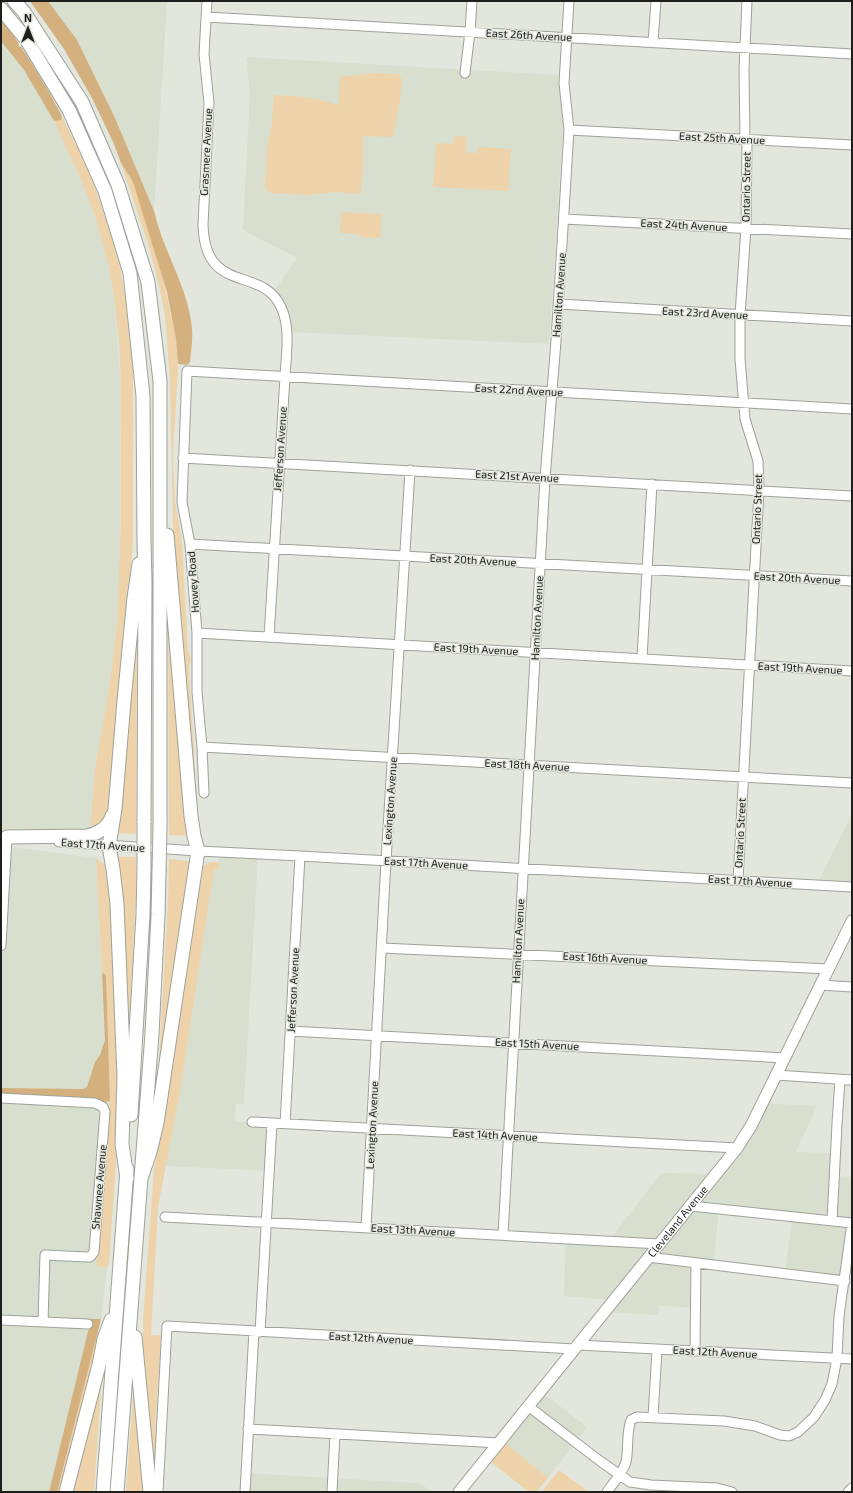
<svg xmlns="http://www.w3.org/2000/svg" width="853" height="1493" viewBox="0 0 853 1493" font-family="'Exo 2',sans-serif">
  <rect width="100%" height="100%" fill="#e2e6dd"/>
  <path fill="#d8dfce" d="M48 1H167L154 211 115 118 77 40Z
    M1 41 24 70 39 95 54 121 81 180 95 216 109 267 114 295 121 384 120 577 117 624 109 690 95 768V834L1 837Z
    M246 57 558 75 563 128 549 344 289 332 284 306 275 290 297 258 243 230 250 92Z
    M852 814V887L817 885Z
    M1 843 2 846 96 858 105 1040 100 1055 95 1062 87 1087 83 1089 3 1088 1 1089Z
    M219 852 258 854 244 1104H236L234 1121 272 1124 270 1171 165 1166 180 1091 202 941 214 869 218 870Z
    M1 1094 104 1102 110 1101 96 1266 107 1268 101 1319H91L49 1492H1Z
    M759 1103 817 1106 796 1152 835 1153 834 1176 852 1177V1225L841 1276 785 1270 793 1216 719 1208 713 1265 697 1264 693 1308 659 1305 658 1315 605 1312 613 1300 564 1296 566 1240 609 1241 661 1173 711 1174 744 1132Z
    M540 1391 587 1427 548 1478 501 1441Z
    M247 1473 397 1482 419 1483 432 1492H246Z"/>
  <path fill="#eed2aa" d="M375 73 399 74 402 80 400 101 393 137 363 136V170L361 194 336 192 305 195 270 193 265 187 267 149 272 122 274 95C296 96 316 97 338 105L340 77Z
    M62 116 92 178 107 223 119 263 128 311 133 354V542L121 676 115 809 95 834 91 823 95 768 109 690 117 624 121 519V384L119 342 114 295 109 267 95 216 81 180 54 121 61 120Z
    M454 136 467 137 466 152 478 153V147L511 149 508 191 433 187 436 143 454 144Z
    M121 163 133 182 161 269 176 339 178 369 173 456 175 501 182 543 188 650C191 656 192 661 189 667L199 834 173 527 170 380 165 316 159 285 149 247Z
    M341 212 382 214 380 238 359 237V234L340 233Z
    M168 584 189 836 169 835Z
    M137 618 136 834 117 833Z
    M117 857H136V896L127 1062Z
    M96 858 110 869 115 974 119 1120 109 1263 107 1268 96 1266 110 1101 106 976 104 973 102 974Z
    M169 859 188 861 190 863 158 1079 168 902Z
    M210 862H219L218 870 214 869 180 1091 158 1207 151 1335H161L155 1431 157 1438 155 1483 143 1350V1319L154 1170 200 870 202 865 203 866Z
    M97 1332 101 1333 61 1492H57Z
    M102 1375 94 1492H71Z
    M134 1382 146 1492H126Z
    M506 1444 548 1478 536 1492H529L491 1462Z
    M559 1470 589 1492H544L543 1490Z"/>
  <path fill="#d3b07d" d="M30 1H48L77 40 115 118 154 211C163 251 188 287 192 328 193 339 191 351 190 362L187 365 178 364 176 339 167 292 133 182 121 163 114 144 92 98 64 49Z
    M1 18C24 50 44 82 62 116L61 120 54 121 24 70 1 41Z
    M104 973 106 976 110 1101 104 1102 1 1094V1089L2 1088 83 1089 87 1087 95 1062 100 1055 105 1040 102 974Z
    M91 1319H101L57 1492H49Z"/>
  <g fill="none" stroke-linecap="round" stroke-linejoin="round">
    <defs>
      <path id="minor" d="M207 1 204 54 209 103 203 225C205 296 262 265 281 307 291 328 286 355 285 377L269 637
        M206 17 852 54
        M653 42 656 1
        M465 73 470 32 472 1
        M569 130 852 145
        M745 140 744 70 747 1
        M564 219 852 234
        M559 304 852 321
        M183 458 852 496
        M190 544 852 581
        M197 633 852 671
        M642 658 652 484
        M202 747 852 783
        M204 793 202 747 197 692V633L190 544 182 502 187 371 852 409
        M59 842 198 851 300 856 852 887
        M738 880 759 490 758 461 745 419 740 359V315L746 228 747 140
        M1 946 7 837
        M382 948 829 969
        M820 985 852 987
        M290 1031 785 1058
        M776 1075 852 1080
        M1 1098 95 1103 103 1107 105 1112 94 1252 90 1257H87L45 1255 43 1322
        M252 1122 737 1148
        M285 1124 300 856
        M691 1206 852 1223
        M165 1217 660 1244
        M832 1221 837 1124 840 1079
        M366 1228 386 861 410 470
        M503 1235 545 478 556 341 569 130 564 83 569 1
        M648 1257 845 1281
        M1 1320 88 1324
        M260 1332 272 1123
        M578 1345 852 1359
        M695 1351 696 1263
        M528 1406 600 1461 630 1482 651 1485 717 1488 732 1492
        M653 1417 657 1350
        M248 1429 499 1443
        M158 1492 167 1326 574 1349
        M245 1492 254 1331
        M332 1492 335 1434
        M607 1492C613 1483 623 1473 626 1462 629 1448 626 1433 631 1420L637 1417 724 1421 755 1426 780 1435 789 1436 798 1432 814 1417 825 1400 832 1384 837 1358 839 1316 852 1223
        M848 1492 852 1488"/>
      <g id="major">
        <path id="s1" d="M459 1492 737 1148 751 1126 852 921"/>
      </g>
      <path id="highway" d="M14 1 24 12 82 102 118 185 148 282 160 381V825
        M1 9 26 39 69 110 105 191 130 273 143 396 144 541 145 582 144 823
        M7 837 87 836C99 833 108 828 112 816
        M131 1115 143 915 144 870
        M127 1178 122 1144 124 1076 117 904 113 869 109 846 115 809 124 701 134 598 139 564
        M141 1178 150 1152 157 1123 198 851 194 836 191 816 167 535
        M135 1337 150 1492
        M66 1492 99 1365 104 1339 111 1320
        M103 1492 127 1169
        M117 1492 152 1034 158 915 159 872"/>
    </defs>
    <use href="#minor" stroke="#9ea299" stroke-width="11"/>
    <use href="#major" stroke="#9ea299" stroke-width="13"/>
    <use href="#highway" stroke="#9ea299" stroke-width="15"/>
    <use href="#minor" stroke="#fff" stroke-width="9"/>
    <use href="#major" stroke="#fff" stroke-width="11"/>
    <use href="#highway" stroke="#fff" stroke-width="13"/>
    <defs>
      <path id="highway-bridge" d="M144 870V823
        M159 872 160 825"/>
    </defs>
    <use href="#highway-bridge" stroke="#9ea299" stroke-width="15" stroke-linecap="butt"/>
    <use href="#highway-bridge" stroke="#fff" stroke-width="13"/>
  </g>
  <g text-anchor="middle" stroke-width="3" stroke-linejoin="round" paint-order="stroke">
    <g font-size="11" fill="#1e1f1c" stroke="#e2e6dd">
      <text transform="translate(529 35) rotate(3)" y="4">East 26th Avenue</text>
      <text transform="translate(722 138) rotate(3)" y="4">East 25th Avenue</text>
      <text transform="translate(206 152) rotate(-87)" y="4">Grasmere Avenue</text>
      <text transform="translate(746 187) rotate(-89)" y="4">Ontario Street</text>
      <text transform="translate(684 225) rotate(3)" y="4">East 24th Avenue</text>
      <text transform="translate(559 295) rotate(-86)" y="4">Hamilton Avenue</text>
      <text transform="translate(705 313) rotate(3)" y="4">East 23rd Avenue</text>
      <text transform="translate(519 390) rotate(3)" y="4">East 22nd Avenue</text>
      <text transform="translate(280 449) rotate(-86)" y="4">Jefferson Avenue</text>
      <text transform="translate(517 476) rotate(3)" y="4">East 21st Avenue</text>
      <text transform="translate(757 509) rotate(-88)" y="4">Ontario Street</text>
      <text transform="translate(473 560) rotate(3)" y="4">East 20th Avenue</text>
      <text transform="translate(797 578) rotate(3)" y="4">East 20th Avenue</text>
      <text transform="translate(193 582) rotate(-94)" y="4">Howey Road</text>
      <text transform="translate(537 618) rotate(-87)" y="4">Hamilton Avenue</text>
      <text transform="translate(476 649) rotate(3)" y="4">East 19th Avenue</text>
      <text transform="translate(800 668) rotate(3)" y="4">East 19th Avenue</text>
      <text transform="translate(527 765) rotate(3)" y="4">East 18th Avenue</text>
      <text transform="translate(390 801) rotate(-86)" y="4">Lexington Avenue</text>
      <text transform="translate(740 833) rotate(-87)" y="4">Ontario Street</text>
      <text transform="translate(103 845) rotate(4)" y="4">East 17th Avenue</text>
      <text transform="translate(426 863) rotate(3)" y="4">East 17th Avenue</text>
      <text transform="translate(750 881) rotate(3)" y="4">East 17th Avenue</text>
      <text transform="translate(518 941) rotate(-87)" y="4">Hamilton Avenue</text>
      <text transform="translate(605 958) rotate(3)" y="4">East 16th Avenue</text>
      <text transform="translate(293 990) rotate(-87)" y="4">Jefferson Avenue</text>
      <text transform="translate(537 1044) rotate(3)" y="4">East 15th Avenue</text>
      <text transform="translate(372 1125) rotate(-87)" y="4">Lexington Avenue</text>
      <text transform="translate(495 1135) rotate(3)" y="4">East 14th Avenue</text>
      <text transform="translate(99 1187) rotate(-85)" y="4">Shawnee Avenue</text>
      <text dy="4" stroke="none"><textPath href="#s1" startOffset="348">Cleveland Avenue</textPath></text>
      <text transform="translate(413 1230) rotate(3)" y="4">East 13th Avenue</text>
      <text transform="translate(371 1338) rotate(3)" y="4">East 12th Avenue</text>
      <text transform="translate(715 1352) rotate(3)" y="4">East 12th Avenue</text>
    </g>
  </g>
  <rect width="853" height="1493" fill="none" stroke="#1e1f1c" stroke-width="4"/>
  <g transform="translate(28 28)" stroke="#e2e6dd" stroke-width="3" paint-order="stroke">
  <path d="M0-3L7 15L0 10L-7 15Z" fill="#1e1f1c"/>
  <text y="-6" font-size="11" font-weight="bold" text-anchor="middle" fill="#1e1f1c">N</text>
  </g>
</svg>
